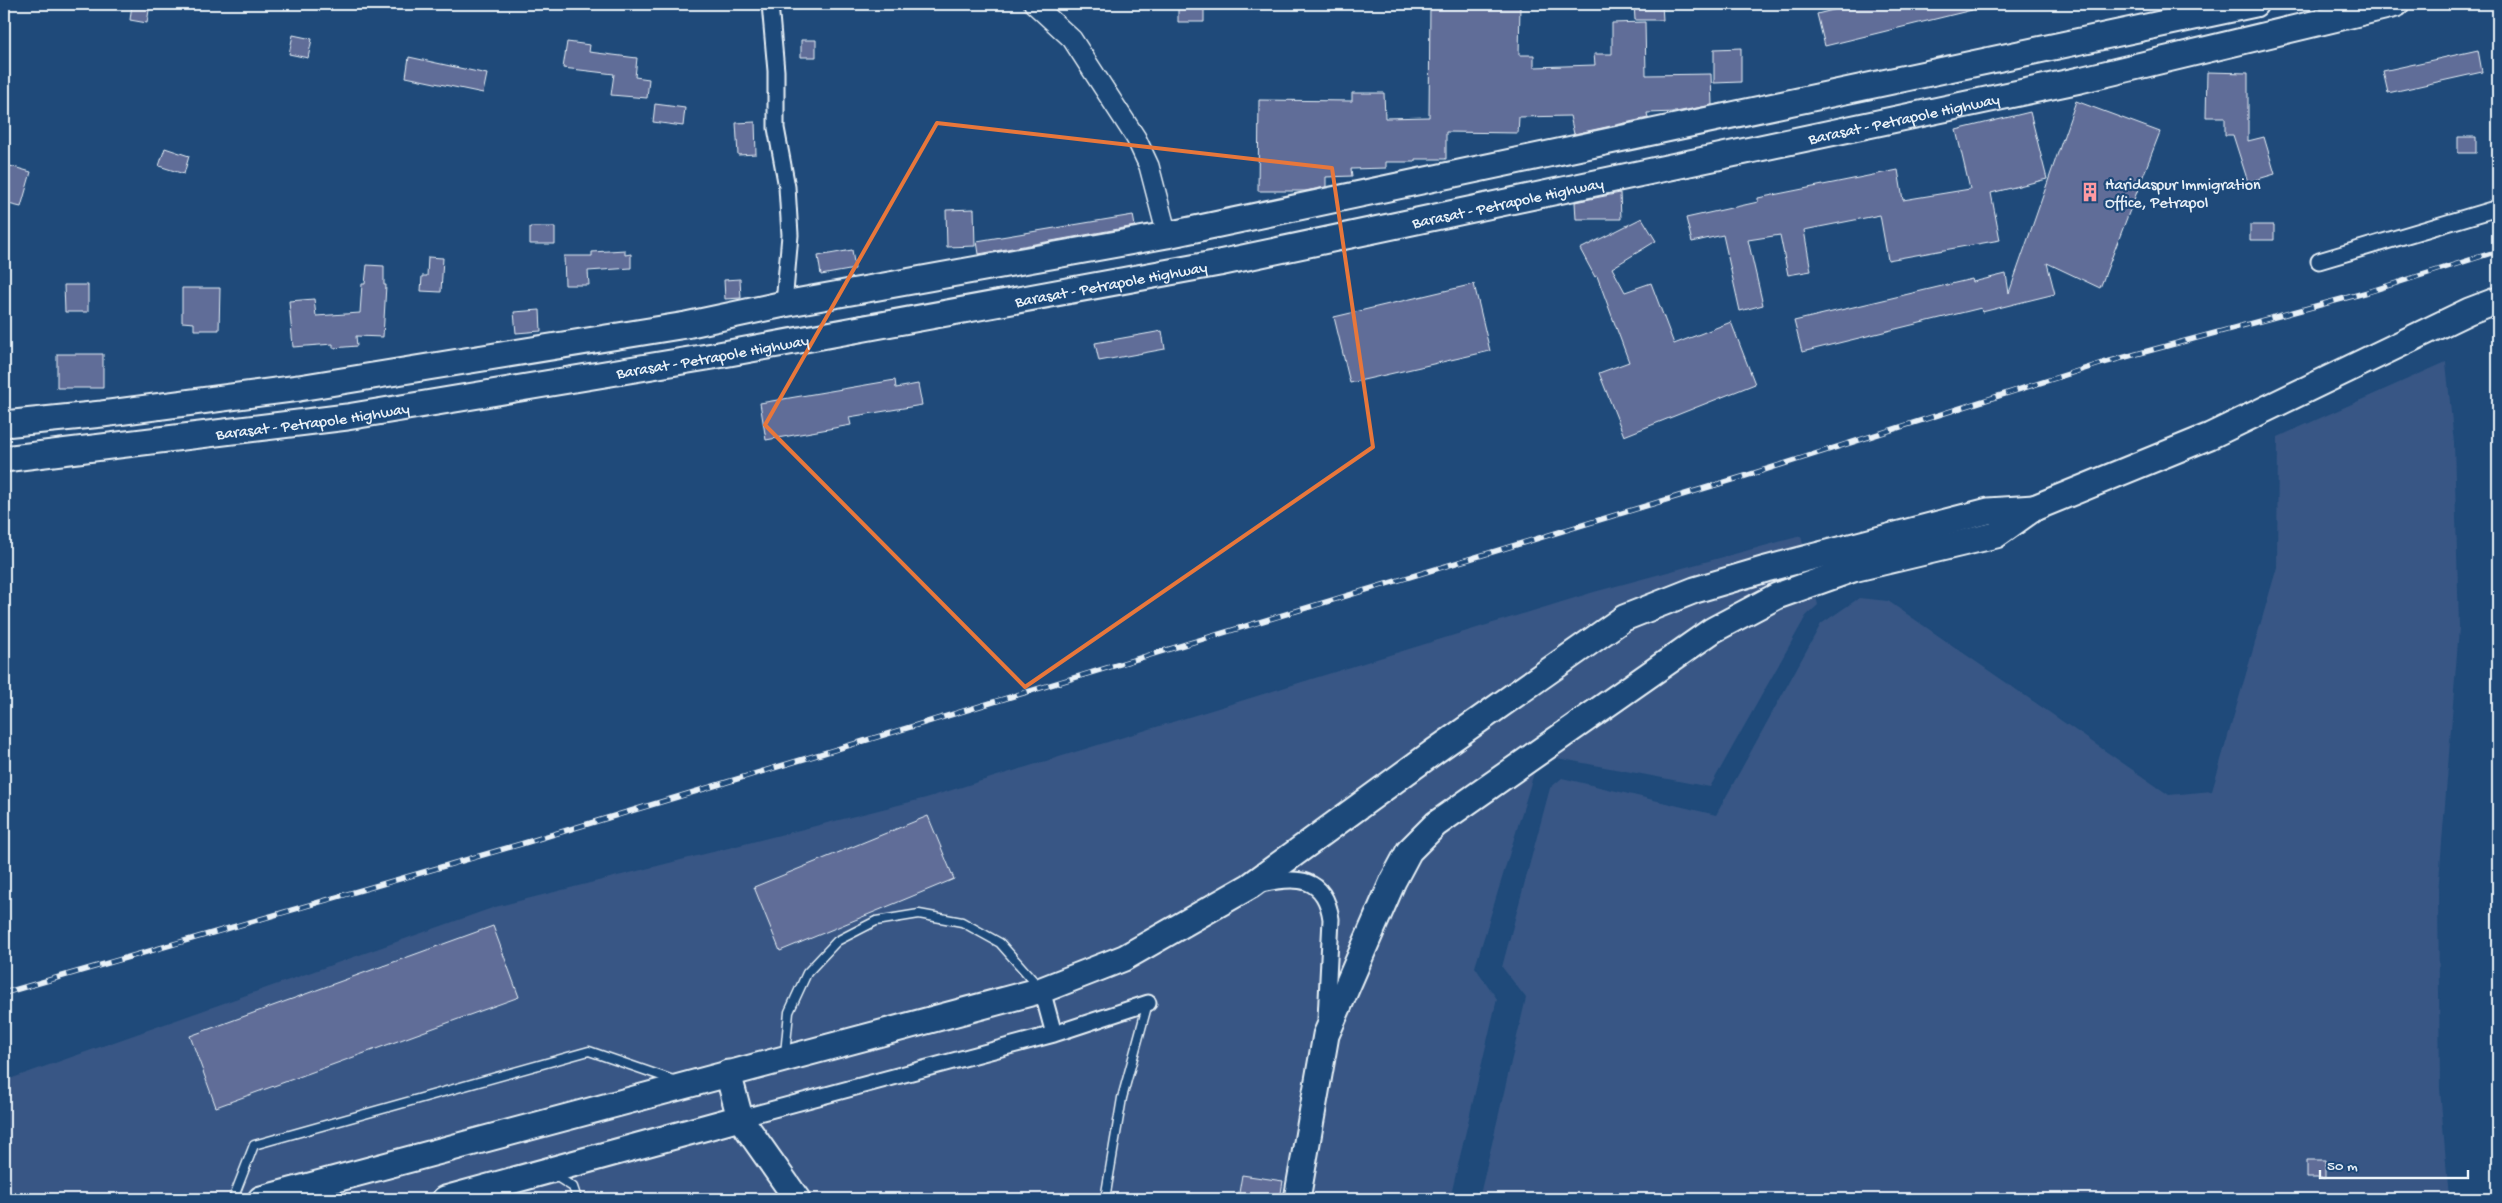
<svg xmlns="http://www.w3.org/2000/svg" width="2502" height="1203" viewBox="0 0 2502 1203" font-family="'Gochi Hand',sans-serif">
  <rect width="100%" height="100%" fill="#1f4a7a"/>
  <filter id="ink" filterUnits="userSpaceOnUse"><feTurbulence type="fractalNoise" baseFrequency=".02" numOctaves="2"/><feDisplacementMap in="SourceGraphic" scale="10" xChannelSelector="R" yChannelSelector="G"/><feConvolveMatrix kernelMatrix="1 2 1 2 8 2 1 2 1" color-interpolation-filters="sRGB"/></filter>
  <g filter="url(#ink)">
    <path fill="#375785" d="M2446 362 2454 443 2459 628 2438 893 2440 1089 2449 1199H1479L1526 998 1502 967 1550 788 1562 778 1716 815 1821 624 1859 598 1888 601 2169 795 2212 791 2277 567 2278 437Z
      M1801 536 1818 605 1806 616 1710 787 1557 758 1534 773 1475 967 1497 999 1450 1199H4V1081L495 907 926 798 1594 592Z"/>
    <path fill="#616d98" stroke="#e8f1f8" d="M132 4H150L147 23 130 20Z
      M1178 4H1204V22H1178Z
      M1430 4H1520L1519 55H1534V67L1595 65 1594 54H1612V23L1645 22 1646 75 1711 74 1712 105 1676 112 1647 113 1648 118 1574 134 1570 116 1519 117 1518 133 1446 132V159H1415V162H1386V168L1351 169 1352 176 1326 177V187L1305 191H1258L1259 100 1352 101V93H1384L1385 118 1429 117Z
      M1634 4H1662L1663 20H1635Z
      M1857 4H1972V10L1825 46 1817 14Z
      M293 35 312 39 308 58 289 54Z
      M801 40H816V57H801Z
      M567 42 590 45 589 52 637 58 635 77 649 79 647 98 611 95 614 74 563 68Z
      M1741 48V82L1714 83V49Z
      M2478 50 2482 72 2388 93 2383 71Z
      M409 57 487 74 483 93 406 77Z
      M2207 72 2248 73V141L2264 137 2275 174 2248 182 2233 135H2225V117H2206Z
      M2076 101 2160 132 2100 288 2047 263 2055 294 1982 312 1981 308 1802 352 1794 321 1972 279 1973 282 2006 274 2009 293Z
      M655 104 685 108 683 126 653 122Z
      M2030 112 2047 179 1991 193 2000 240 1888 260 1880 215 1804 230 1811 271 1788 275 1780 235 1748 240 1763 305 1740 311 1723 235 1692 242 1686 218 1758 202V198L1898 170 1903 200 1970 189 1956 130Z
      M755 122 756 154 738 155 736 123Z
      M2458 137H2476V153H2458Z
      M165 148 189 156 184 174 159 166Z
      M10 166 31 172 21 207 4 203V189Z
      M1620 193 1621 219H1576L1575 202Z
      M974 209 975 246 947 247 946 210Z
      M1133 215 1135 226 979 254 977 241Z
      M1642 218 1656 241 1612 268 1625 292 1651 283 1674 344 1731 322 1755 384 1624 436 1599 373 1629 362 1597 276 1595 277 1580 249Z
      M2250 225H2274V240H2250Z
      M530 227H555V244H530Z
      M625 250V255L631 254V268L588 271 589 285H565L564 256H592V252Z
      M852 250 855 269 821 275 818 256Z
      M428 257 443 258 441 292 421 291 422 276H427Z
      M367 265 384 266V285H386L383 337 356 336 357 346 333 348V344L293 347 289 301 314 299 316 316 360 313 362 284H365Z
      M740 279 741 298 725 299 724 280Z
      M1474 284 1490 351 1350 383 1334 317Z
      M64 285H88V312H65Z
      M182 288H220L219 330H194V323L182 322Z
      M540 310 541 331 516 333 514 312Z
      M1162 331 1165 349 1099 361 1095 343Z
      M57 354H103V388H57Z
      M895 380 896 388 918 384 922 405 849 417 851 425 766 440 760 403Z
      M928 816 954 879 780 951 754 887Z
      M493 926 519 997 216 1107 190 1036Z
      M2307 1160H2325V1178H2307Z
      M1242 1175 1283 1181 1280 1199H1238Z"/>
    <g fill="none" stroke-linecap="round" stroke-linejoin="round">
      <defs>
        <path id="service" d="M785 1054 789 1012 807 973 837 941 876 921 919 914 962 922 1000 943 1038 986
          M554 1175 573 1187 577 1199
          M233 1199 254 1145 589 1051 676 1081
          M1105 1199 1122 1098 1148 1003"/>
        <path id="minor" d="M770 4 776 71V128L787 187 790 235 784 304
          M2319 261 2498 208
          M1261 884C1297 876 1325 876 1331 919L1326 1019
          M1042 990 1054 1034
          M740 1118 1054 1034 1148 1003"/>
        <path id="tertiary" d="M1034 4 1072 39 1136 138 1149 166 1167 235"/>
        <g id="trunk">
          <path d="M4 424 102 414 299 388 686 325 784 304 1167 235 2255 4"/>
          <path id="s1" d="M4 459 347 417 713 356 1219 263 2080 80 2396 4"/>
          <path d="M728 1073 740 1118 797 1199"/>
          <path d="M261 1199 1042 990 1124 958 1250 886 1435 751 1624 618 1695 590 1766 569 1988 511 2034 508"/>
          <path d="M445 1199 740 1118"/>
          <path d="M1297 1199 1326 1035 1393 881 1409 851 1436 824 1713 630 1777 596 1853 569 1996 535 2034 508 2210 436 2469 311 2498 300"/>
        </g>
      </defs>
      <use href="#service" stroke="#e8f1f8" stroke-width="11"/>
      <use href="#minor" stroke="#e8f1f8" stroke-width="19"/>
      <use href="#tertiary" stroke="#e8f1f8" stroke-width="22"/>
      <use href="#trunk" stroke="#e8f1f8" stroke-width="29"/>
      <use href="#service" stroke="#1f4a7a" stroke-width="8"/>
      <use href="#minor" stroke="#1f4a7a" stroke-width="15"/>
      <use href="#tertiary" stroke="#1f4a7a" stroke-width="19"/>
      <use href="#trunk" stroke="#1f4a7a" stroke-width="25"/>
      <defs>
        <path id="rail" d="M4 993 521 844 1742 477 2103 363 2368 292 2498 251"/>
      </defs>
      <use href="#rail" stroke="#e8f1f8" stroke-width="5.5"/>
      <use href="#rail" stroke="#1f4a7a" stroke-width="4" stroke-dasharray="11" stroke-linecap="butt"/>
    </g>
  </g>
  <path fill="none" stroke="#e8773b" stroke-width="4" stroke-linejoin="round" d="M937 123 1332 168 1373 447 1025 687 765 425Z"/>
  <defs>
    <symbol id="building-bare" viewBox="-9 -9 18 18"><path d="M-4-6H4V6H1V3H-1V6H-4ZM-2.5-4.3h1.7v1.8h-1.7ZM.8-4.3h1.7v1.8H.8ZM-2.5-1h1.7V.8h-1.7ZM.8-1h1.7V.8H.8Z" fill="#ff9aa2" stroke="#1f4a7a" stroke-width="2.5" paint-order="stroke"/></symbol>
  </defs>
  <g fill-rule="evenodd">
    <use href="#building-bare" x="2076" y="178" width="28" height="28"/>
  </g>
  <g text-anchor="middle" stroke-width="4.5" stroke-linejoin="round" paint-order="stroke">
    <g font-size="16" fill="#e8f1f8" stroke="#1f4a7a">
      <text dy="6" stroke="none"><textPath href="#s1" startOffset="1931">Barasat - Petrapole Highway</textPath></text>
      <text dy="6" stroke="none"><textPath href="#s1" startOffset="1526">Barasat - Petrapole Highway</textPath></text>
      <text dy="6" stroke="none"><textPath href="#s1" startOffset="1121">Barasat - Petrapole Highway</textPath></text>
      <text dy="6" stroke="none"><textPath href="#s1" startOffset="716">Barasat - Petrapole Highway</textPath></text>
      <text dy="6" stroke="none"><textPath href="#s1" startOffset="311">Barasat - Petrapole Highway</textPath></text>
    </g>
    <g font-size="16" fill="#e8f1f8" stroke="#1f4a7a" text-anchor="start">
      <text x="2105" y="189">Haridaspur Immigration<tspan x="2105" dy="18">Office, Petrapol</tspan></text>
    </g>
  </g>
  <rect width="2502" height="1203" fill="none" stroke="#1f4a7a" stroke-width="20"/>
  <rect x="10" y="10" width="2482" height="1183" fill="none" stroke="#e8f1f8" stroke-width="2" filter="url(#ink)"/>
  <path d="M2320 1170v8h148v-8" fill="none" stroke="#e8f1f8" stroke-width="2.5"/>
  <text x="2327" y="1170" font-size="15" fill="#e8f1f8" stroke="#1f4a7a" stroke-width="4" paint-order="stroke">50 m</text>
</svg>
